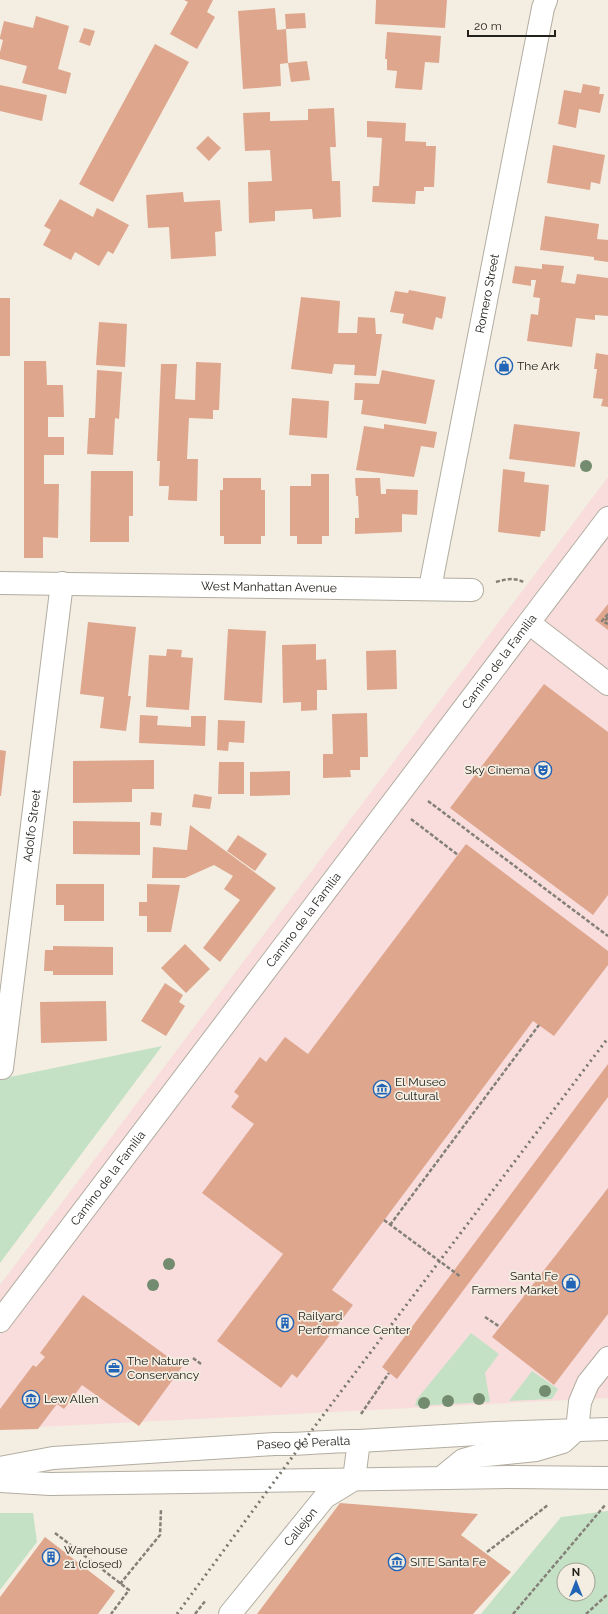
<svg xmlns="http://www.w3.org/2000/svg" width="608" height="1614" viewBox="0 0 608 1614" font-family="Raleway,sans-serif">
  <rect width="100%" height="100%" fill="#f3eee1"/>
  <path fill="#f8dddc" d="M608 477V1398L0 1429V1285Z"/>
  <path fill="#c5e1c5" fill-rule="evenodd" d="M162 1046 0 1263V1079Z
    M471 1333 499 1354 485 1373 490 1402 415 1406 417 1399Z
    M532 1371 558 1389 552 1399 509 1401Z
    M608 1511V1614H481L561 1517ZM564 1570H588V1594H564Z
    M0 1513H33L37 1542 0 1590Z"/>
  <path fill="#dfa68e" d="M184 0H213L207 12 215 17 197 49 170 34 188 2Z
    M376 0H447L445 28 375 24Z
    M275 8 277 30 286 29 288 63 280 64 281 86 243 89 238 11Z
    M305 13 306 28 286 29 285 14Z
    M36 16 69 26 58 69 71 73 66 94 22 83 27 66 0 59V52L3 40 0 39V37L4 21 33 28Z
    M84 28 95 31 90 46 79 42Z
    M387 32 441 36 439 63 425 62 422 90 395 88 397 71 387 70V59H385Z
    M155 44 189 62 113 202 79 184Z
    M307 61 310 80 291 82 288 63Z
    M583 84 600 87 599 94H604L600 113 579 109 576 128 558 124 564 90 581 93Z
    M0 85 47 95 42 121 0 111Z
    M334 108 336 147H330L332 181H340L341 217 313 219 312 209 275 211V221L249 223 248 182 272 181 270 150 245 151 243 113 270 112V121L308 120V109Z
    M367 121 406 123 405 141 426 142V146H436L434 187H424V191H416L415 204 372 202 373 186H379L382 138 367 137Z
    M208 136 221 148 209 161 196 148Z
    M553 145 605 155 600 184 591 182 590 190 547 183Z
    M183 192 184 202 220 200 222 231 215 232 216 256 171 259 169 227 148 228 146 195Z
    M60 199 93 217 97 208 129 225 113 254 108 251 99 266 75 252 71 260 43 245 51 230 44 226Z
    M545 216 599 224 597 239 608 240V262L594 260V257L540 250Z
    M542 264 564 266 561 282 575 284 577 274 608 278V316L595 315V320L576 318 572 347 527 341 531 314 538 315 540 298 533 297 536 280H531V286L512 283 515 266 542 269Z
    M409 290 446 297 442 319 436 317 433 330 402 323 404 314 390 312 395 291 408 293Z
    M301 297 340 301 338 333H357L358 317 375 318 376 334H382L376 376 354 375 355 365 334 364 332 374 291 369Z
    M0 298H10V356H0Z
    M99 322 127 324 125 367 96 365Z
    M596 353 608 355V407L601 406 603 399 593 398 597 369H594Z
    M24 361H46L47 385H63L64 417H48V437H64V455H44V484H59L58 538 43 537V558H24Z
    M196 362 221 363 219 410H213V419L189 418 187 459H198L197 501 168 500 169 486H159L160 461H157L161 364H177L175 399 195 400Z
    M97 370 122 372 119 419 115 418 113 455 87 454 89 418H95Z
    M382 370 435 380 426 424 361 414 363 400H354L355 383 379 384Z
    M292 398 329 401 327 438 289 435Z
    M384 424 437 432 434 448 421 446 414 477 356 470 364 426 384 429Z
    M514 424 580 432 575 467 509 459Z
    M503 469 525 472 524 482 549 485 545 531H541L540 537 498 532Z
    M91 471H133V516H129V542H90Z
    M311 474H329V536H322V544H297V536H290V486H311Z
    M223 478H261V490H265V536H261V544H224V536H220V490H223Z
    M355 478H380L381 494H386V489L418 490 417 515 402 514V532L355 534V518H359L358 496H356Z
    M608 604V630L595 620Z
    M88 622 136 627 128 696H131L126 731 100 728 104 697 80 694Z
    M228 629 266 631 262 703 224 700Z
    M316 644V660L326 659 327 690H317V710L301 711V702L283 703 282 645Z
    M167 649 182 650 181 657 193 658 189 710 146 707 149 655 166 656Z
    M396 650 397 689 367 690 366 651Z
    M544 684 608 732V895L593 915 450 808Z
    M367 713 368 757H360V770H350L351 777 323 778V754H333L332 714Z
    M140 715 158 716 157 725 191 727V716H206L205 746 139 743Z
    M218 720 245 721 244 743 229 742 228 751 217 750Z
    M0 750 6 751 1 796H0Z
    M154 760V789H132V802L73 803V761Z
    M219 762H244V794H218Z
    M290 771V795L250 796V772Z
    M194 794 212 797 210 809 192 807Z
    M151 812 162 813 161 826 150 825Z
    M73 821 140 822V855L73 854Z
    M190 825 276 888 220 962 203 948 240 900 224 889 233 876 214 865 185 878H152L153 847 187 850Z
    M238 835 267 854 255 871 227 851Z
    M466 844 608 951V965L554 1036 533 1021 332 1290 353 1305 297 1378 292 1374 281 1388 217 1341 283 1254 202 1193 254 1124 231 1107 239 1096 234 1092 260 1057 266 1062 285 1037 308 1054Z
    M56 884H104V921H64V905H56Z
    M147 884 180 885 171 932H147V916H139V902H147Z
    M185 944 210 969 186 993 161 968Z
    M53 946 113 947V975H53V971H44L45 950H53Z
    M165 983 183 995 179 1002 185 1006 166 1036 141 1021Z
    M106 1001 107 1041 41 1043 40 1002Z
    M608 1064V1097L397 1379 382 1367Z
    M608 1188V1314L554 1385 492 1337Z
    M83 1295 182 1367 139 1426 82 1385 64 1409 57 1404 38 1429 0 1430V1409L33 1365 36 1367 45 1357 40 1353Z
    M340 1503 478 1514 461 1535 511 1572 473 1614H257Z
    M45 1537 115 1591 98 1614H0V1597Z"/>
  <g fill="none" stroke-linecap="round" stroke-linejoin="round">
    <defs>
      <g id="minor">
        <path id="s1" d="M0 583 472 590"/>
        <path id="s2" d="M430 588 543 8 546 0"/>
        <path d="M529 623 608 684"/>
        <path id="s3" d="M2 1068 62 583"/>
        <path id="s4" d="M0 1321 608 518"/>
        <path d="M577 1430 580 1402 588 1383 608 1358"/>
        <path id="s5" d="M0 1468 53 1458 275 1444C303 1445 331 1440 359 1441L495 1433 608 1429"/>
        <path d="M441 1478 463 1460 477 1456 536 1450 563 1442 576 1430"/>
        <path d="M354 1479 359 1441"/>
        <path d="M0 1481 50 1484 512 1477 608 1478"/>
        <path id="s6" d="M230 1614 325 1497 353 1480"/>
      </g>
    </defs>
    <use href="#minor" stroke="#b2ada1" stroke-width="24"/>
    <path stroke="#848078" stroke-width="2.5" stroke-dasharray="4 2" stroke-linecap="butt" d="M496 582C506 579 516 577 525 583
      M608 614 602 621 608 624
      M608 617 606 620 608 621
      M428 801 608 936
      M411 819 458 855
      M384 1220 461 1277
      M390 1225 539 1025
      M485 1317 500 1327
      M193 1358 201 1364
      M361 1414 389 1373
      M55 1533 129 1590 111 1614
      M487 1552 548 1505
      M120 1584 160 1535 161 1509
      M195 1614 206 1600
      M513 1614 606 1504
      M586 1614 608 1594"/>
    <use href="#minor" stroke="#fff" stroke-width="22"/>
    <path stroke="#7a776f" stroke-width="3" stroke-dasharray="2 4" stroke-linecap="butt" d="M177 1614 318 1422 608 1038"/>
  </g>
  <g fill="#738b6e">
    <circle cx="586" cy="466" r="6"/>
    <circle cx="169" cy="1264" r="6"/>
    <circle cx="153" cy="1285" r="6"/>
    <circle cx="545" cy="1391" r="6"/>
    <circle cx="479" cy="1399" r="6"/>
    <circle cx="448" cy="1401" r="6"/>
    <circle cx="424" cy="1403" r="6"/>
  </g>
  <defs>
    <symbol id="shop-ring" viewBox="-11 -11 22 22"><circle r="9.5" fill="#f3eee1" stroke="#2264b5" stroke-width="1.5"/><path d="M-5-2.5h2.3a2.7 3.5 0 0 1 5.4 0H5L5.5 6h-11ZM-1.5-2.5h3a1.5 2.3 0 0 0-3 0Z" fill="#2264b5"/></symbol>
    <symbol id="theatre-ring" viewBox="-11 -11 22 22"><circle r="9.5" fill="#f3eee1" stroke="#2264b5" stroke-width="1.5"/><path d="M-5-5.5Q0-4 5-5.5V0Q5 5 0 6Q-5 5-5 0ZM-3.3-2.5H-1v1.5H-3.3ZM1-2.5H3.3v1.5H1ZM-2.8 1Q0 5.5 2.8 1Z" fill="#2264b5"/></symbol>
    <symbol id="museum-ring" viewBox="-11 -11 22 22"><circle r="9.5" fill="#f3eee1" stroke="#2264b5" stroke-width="1.5"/><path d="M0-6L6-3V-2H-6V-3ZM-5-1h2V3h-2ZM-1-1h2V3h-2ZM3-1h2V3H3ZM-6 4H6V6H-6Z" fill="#2264b5"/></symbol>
    <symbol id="building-ring" viewBox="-11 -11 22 22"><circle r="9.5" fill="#f3eee1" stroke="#2264b5" stroke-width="1.5"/><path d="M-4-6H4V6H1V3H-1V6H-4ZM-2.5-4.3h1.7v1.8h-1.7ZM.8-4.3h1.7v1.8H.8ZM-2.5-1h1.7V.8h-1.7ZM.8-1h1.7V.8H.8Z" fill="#2264b5"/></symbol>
    <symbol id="office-ring" viewBox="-11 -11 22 22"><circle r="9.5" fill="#f3eee1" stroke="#2264b5" stroke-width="1.5"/><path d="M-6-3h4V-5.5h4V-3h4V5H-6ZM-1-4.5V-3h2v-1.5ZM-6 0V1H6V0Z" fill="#2264b5"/></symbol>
  </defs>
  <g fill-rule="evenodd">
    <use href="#shop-ring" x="494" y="356" width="20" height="20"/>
    <use href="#theatre-ring" x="533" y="760" width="20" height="20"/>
    <use href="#museum-ring" x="372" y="1079" width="20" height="20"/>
    <use href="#shop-ring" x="561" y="1273" width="20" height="20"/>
    <use href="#building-ring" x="275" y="1313" width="20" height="20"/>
    <use href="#office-ring" x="104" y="1358" width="20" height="20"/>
    <use href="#museum-ring" x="21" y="1389" width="20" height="20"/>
    <use href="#building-ring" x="41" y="1547" width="20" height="20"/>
    <use href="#museum-ring" x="387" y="1552" width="20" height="20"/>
  </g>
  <g text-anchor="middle" stroke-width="3.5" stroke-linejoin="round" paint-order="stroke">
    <g font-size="12" fill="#23211c" stroke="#f3eee1">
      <text dy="4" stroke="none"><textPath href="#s2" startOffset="300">Romero Street</textPath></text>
      <text dy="4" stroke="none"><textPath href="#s1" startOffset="269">West Manhattan Avenue</textPath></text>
      <text dy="4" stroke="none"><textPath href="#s4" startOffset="827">Camino de la Familia</textPath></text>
      <text dy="4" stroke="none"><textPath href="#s3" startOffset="244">Adolfo Street</textPath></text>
      <text dy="4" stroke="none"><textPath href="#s4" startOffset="503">Camino de la Familia</textPath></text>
      <text dy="4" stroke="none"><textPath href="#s4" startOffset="179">Camino de la Familia</textPath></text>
      <text dy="4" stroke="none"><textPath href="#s5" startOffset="305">Paseo de Peralta</textPath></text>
      <text dy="4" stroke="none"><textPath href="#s6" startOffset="112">Callejon</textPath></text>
    </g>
    <g font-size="12" fill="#23211c" stroke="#f3eee1" text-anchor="start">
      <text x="517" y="370">The Ark</text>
      <text x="530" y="774" text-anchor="end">Sky Cinema</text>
      <text x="395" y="1086">El Museo<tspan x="395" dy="14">Cultural</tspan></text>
      <text x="558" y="1280" text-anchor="end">Santa Fe<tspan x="558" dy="14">Farmers Market</tspan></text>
      <text x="298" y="1320">Railyard<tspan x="298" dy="14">Performance Center</tspan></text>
      <text x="127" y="1365">The Nature<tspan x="127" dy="14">Conservancy</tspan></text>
      <text x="44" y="1403">Lew Allen</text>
      <text x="64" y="1554">Warehouse<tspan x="64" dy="14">21 (closed)</tspan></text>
      <text x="410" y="1566">SITE Santa Fe</text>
    </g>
  </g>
  <g transform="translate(576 1582)"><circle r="19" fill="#f3eee1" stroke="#a09c92"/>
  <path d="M0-3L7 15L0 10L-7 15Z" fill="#2264b5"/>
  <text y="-6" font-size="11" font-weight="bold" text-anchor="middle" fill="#23211c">N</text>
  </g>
  <path d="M468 30v6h87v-6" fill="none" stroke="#23211c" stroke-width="2"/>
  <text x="474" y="30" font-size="12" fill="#23211c" stroke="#f3eee1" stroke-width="3" paint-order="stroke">20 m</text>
</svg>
